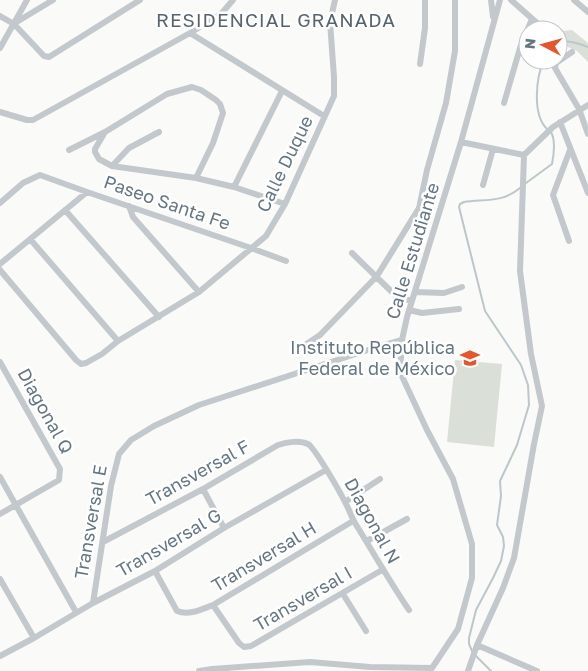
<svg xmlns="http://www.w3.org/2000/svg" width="588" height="671" viewBox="0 0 588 671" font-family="'Golos Text',sans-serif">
  <rect width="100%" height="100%" fill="#fafaf8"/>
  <path fill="#dadfd7" d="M558 28 564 31 572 30 588 43V62L577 51 561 44 558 37Z
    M455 360 502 364 494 447 447 442Z"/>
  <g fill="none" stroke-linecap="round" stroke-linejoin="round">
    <path stroke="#bbc7cb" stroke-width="2" d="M558 43C567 39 580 44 588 47
      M544 60C536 77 532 115 547 129
      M526 183 552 164C554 154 556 141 551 132
      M472 651 469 644V638L476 610 493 578 501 561 504 546 503 537 497 525 501 496 500 481 517 445 529 405 528 385 521 365 485 311 459 207 460 204 464 202C485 199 502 203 520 188
      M475 655 491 671"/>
    <path stroke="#c3c8cc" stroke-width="6" d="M491 0 493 17
      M511 0 545 30
      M574 0 588 12
      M0 16 14 24 44 56 49 57 140 0
      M15 23 53 0
      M190 33 324 116
      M0 48 27 0
      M572 52 556 63 555 68 579 109 588 134
      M420 64 425 28V0
      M504 103 520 48 532 19
      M0 112 27 120H33L190 33 221 14 233 0
      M560 122 588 193
      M105 132 95 149V152L99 159 112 166 196 178 234 187 285 204
      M461 142 524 155
      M69 150 105 132 167 94 192 87 201 90 216 100 220 104 223 113 213 143 196 178
      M112 166 129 148 159 132
      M483 185 493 149
      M234 187 282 91
      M0 203 23 183 40 175 87 192
      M129 206 133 217 199 292
      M65 210 159 317
      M30 239 118 341
      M569 241 553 195 570 150
      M352 253 397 297 412 301
      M0 264 87 192 251 248 286 261
      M0 270 76 360 81 364 86 363 102 354 118 341 199 292 266 236 285 204 334 96V77L330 22 335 0
      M415 292 444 293 462 287
      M409 310 422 313 459 309
      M299 349 320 335 377 276 419 208 427 170 446 103 455 51V0
      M402 349 441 348
      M0 362 60 469 59 480 0 514
      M0 477 76 612
      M203 489 224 528
      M345 502 380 479
      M367 541 407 519
      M103 542 203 489 278 445C287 442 300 440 308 444 315 448 340 492 345 502 349 509 351 516 355 523 373 552 390 582 409 610
      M155 571 177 611C189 616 202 609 213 605L353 521
      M0 579 34 638
      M343 594 366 631
      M93 603 111 486 119 454 131 440 154 426 199 405 374 348 402 340
      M213 605 239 643 244 647 251 646 382 570
      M477 645 537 671
      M0 656 34 638 93 603 155 571 224 528 326 470
      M199 671 212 669 310 662 370 667 432 668
      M428 671 432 668 458 629 472 578V544L453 479 427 430 400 372 402 340 407 317 461 142 500 0
      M468 671 477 645 503 588 514 558 534 444 542 406 531 354 520 271 524 155 553 127 588 105"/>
  </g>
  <defs>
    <symbol id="school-bare" viewBox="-9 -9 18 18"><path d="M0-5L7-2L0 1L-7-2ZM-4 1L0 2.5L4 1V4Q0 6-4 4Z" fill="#e4572e" stroke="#fff" stroke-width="2.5" paint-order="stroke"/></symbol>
  </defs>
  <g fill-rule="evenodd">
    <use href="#school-bare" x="456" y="344" width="28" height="28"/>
  </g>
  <g text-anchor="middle" stroke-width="5" stroke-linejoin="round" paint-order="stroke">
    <g font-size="18" fill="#657683" stroke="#fff">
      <text transform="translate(285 164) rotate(-64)" y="6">Calle Duque</text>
      <text transform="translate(167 203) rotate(19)" y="6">Paseo Santa Fe</text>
      <text transform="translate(413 251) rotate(-73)" y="6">Calle Estudiante</text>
      <text transform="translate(45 411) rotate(61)" y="6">Diagonal Q</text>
      <text transform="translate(198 473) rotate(-29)" y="6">Transversal F</text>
      <text transform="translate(372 521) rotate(61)" y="6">Diagonal N</text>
      <text transform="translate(91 522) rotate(-80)" y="6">Transversal E</text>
      <text transform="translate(169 543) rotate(-30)" y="6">Transversal G</text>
      <text transform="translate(264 557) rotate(-31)" y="6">Transversal H</text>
      <text transform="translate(303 599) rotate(-30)" y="6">Transversal I</text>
    </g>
    <g font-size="18" fill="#657683" stroke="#fff" text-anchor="end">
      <text x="455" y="354">Instituto República<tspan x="455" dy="21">Federal de México</tspan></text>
    </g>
    <g font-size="19" letter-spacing="1" fill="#57646e" stroke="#fff">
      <text x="276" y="27">RESIDENCIAL GRANADA</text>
    </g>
  </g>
  <g transform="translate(543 45) rotate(276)"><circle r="24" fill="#ffffff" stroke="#c1c8cd"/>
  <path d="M0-4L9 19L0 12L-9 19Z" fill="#e4572e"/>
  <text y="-8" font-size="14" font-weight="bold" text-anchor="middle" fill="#657683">N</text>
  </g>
</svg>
